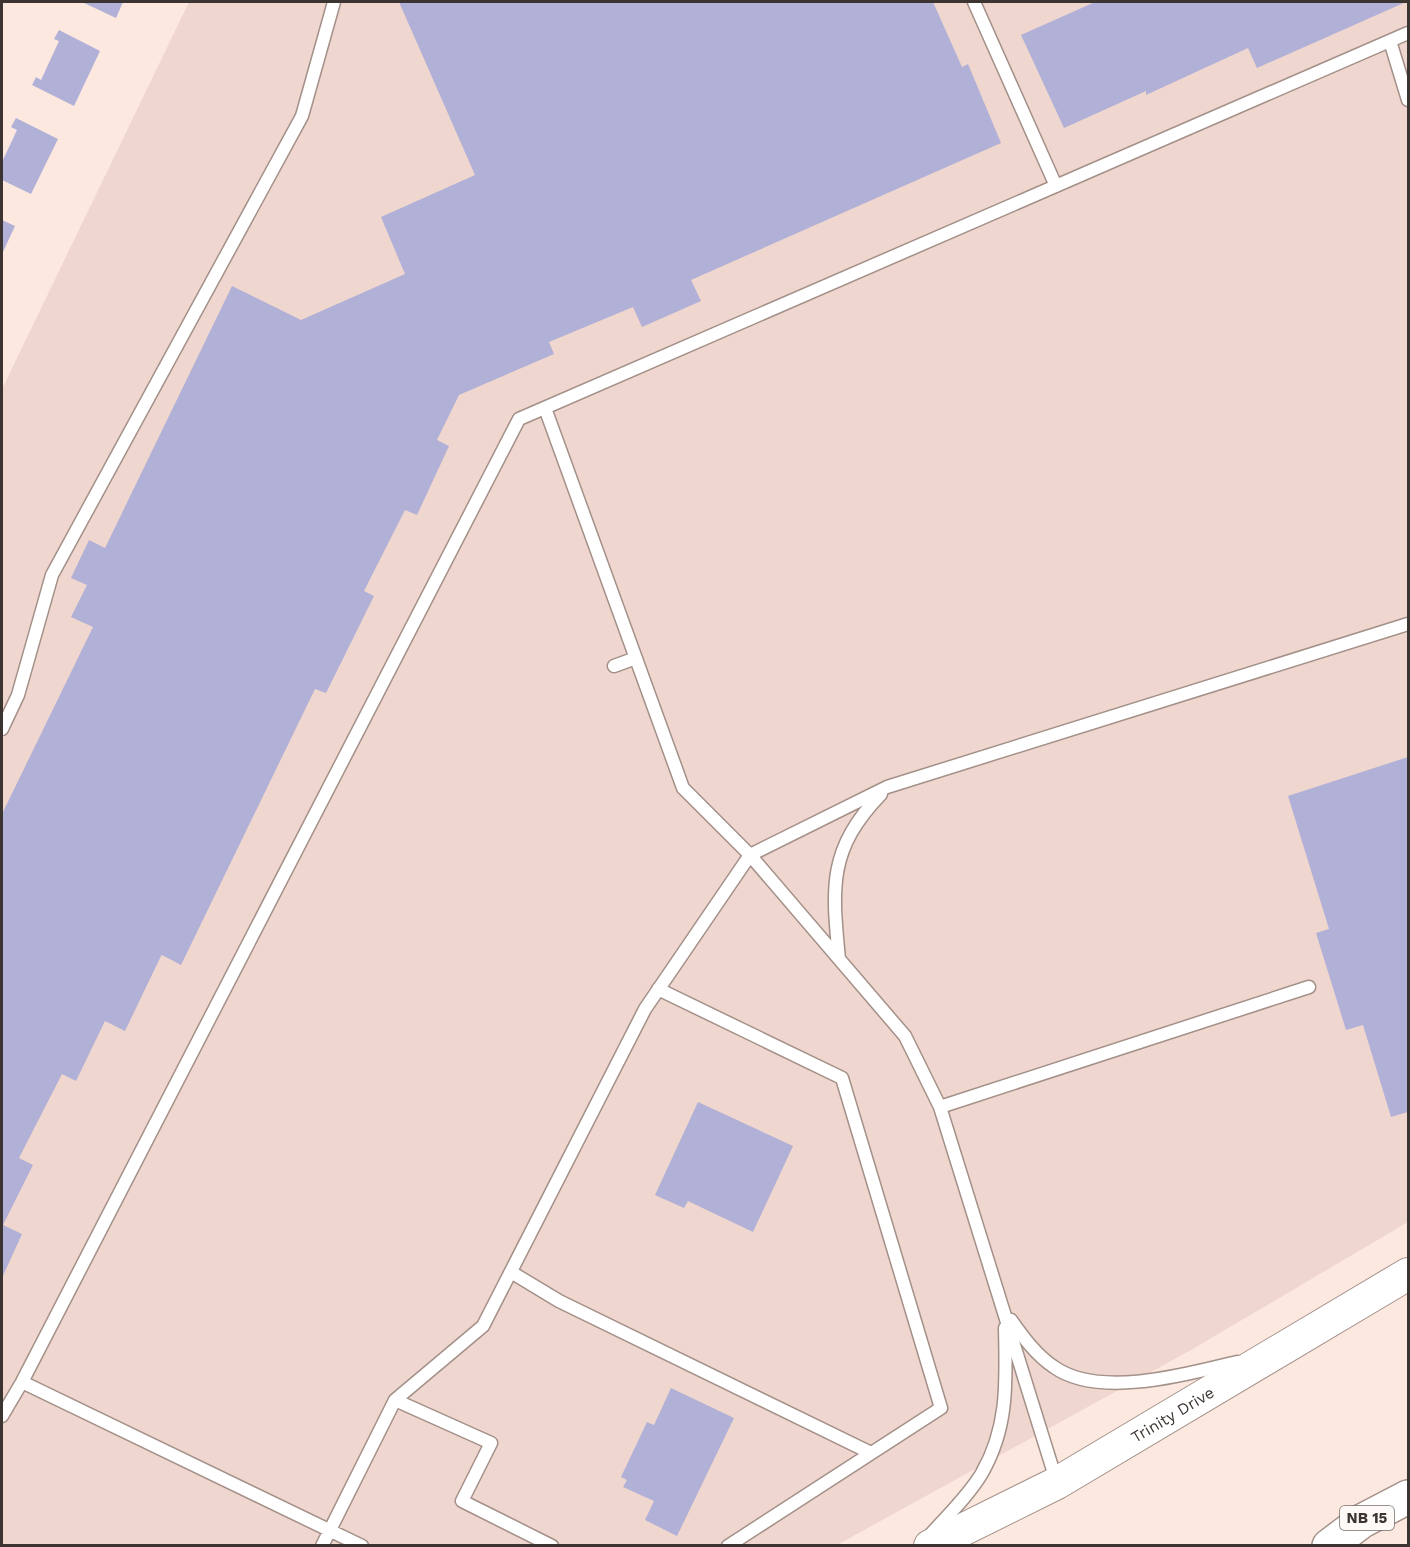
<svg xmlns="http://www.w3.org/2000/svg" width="1410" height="1547" viewBox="0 0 1410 1547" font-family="'Work Sans',sans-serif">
  <rect width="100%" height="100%" fill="#fde8e0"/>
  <path fill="#efd6ce" d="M189 2H1408V1222L1191 1350 837 1545H2V389Z"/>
  <path fill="#b1b0d7" d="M82 2H123L116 18Z
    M399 2H933L962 67 968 64 1001 143 691 280 701 301 642 327 633 307 549 342 554 354 459 395 437 440 449 446 417 515 405 510 364 591 374 596 326 693 315 689 181 965 162 955 161 956 125 1031 105 1021 76 1081 62 1074 19 1158 33 1165 3 1225 22 1234 2 1278V814L93 627 71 617 87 585 71 578 89 540 105 548 232 286 301 320 405 274 381 217 475 175Z
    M1095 2H1406L1257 68 1248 48 1146 95V91L1064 128 1021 35Z
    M59 30 100 51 74 106 32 85 36 77 41 80 59 41 54 39Z
    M16 118 58 139 31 194 2 180V162L17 130 11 127Z
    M2 220 15 226 2 254Z
    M1408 757V1112L1391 1117 1363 1025 1346 1030 1316 933 1329 929 1288 796Z
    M698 1102 793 1146 753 1232 688 1201 684 1208 655 1195Z
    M671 1388 734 1418 677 1536 645 1520 654 1501 623 1487 627 1480 621 1477 647 1422 654 1425Z"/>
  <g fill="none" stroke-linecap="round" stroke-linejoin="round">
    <defs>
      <path id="service" d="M974 2 1056 186
        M1390 41 1408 100
        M545 408 683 788 750 855 905 1036 940 1107 1057 1483
        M614 666 636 658
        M2 729 18 695 52 575 302 116 334 2
        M839 959C832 887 828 849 881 794
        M658 989 842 1078 941 1408 728 1546
        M940 1107 1309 987
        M511 1272 559 1301 871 1453
        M1011 1320C1023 1337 1036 1355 1054 1367 1099 1399 1188 1374 1237 1362
        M22 1382 362 1546
        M395 1400 491 1443 462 1501 552 1546
        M2 1416 22 1382 519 419 1408 33
        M931 1534C948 1515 969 1495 982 1473 1009 1426 1006 1380 1005 1328
        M322 1546 395 1400 483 1326 645 1009 750 855 887 787 1408 624"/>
      <g id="tertiary">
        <path id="s1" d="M930 1546 1057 1483 1408 1274"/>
      </g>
      <path id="motorway" d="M1329 1546 1362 1521 1408 1497"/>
    </defs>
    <use href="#service" stroke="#a39089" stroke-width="15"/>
    <use href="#tertiary" stroke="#a39089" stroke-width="34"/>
    <use href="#motorway" stroke="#a39089" stroke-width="36"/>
    <use href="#service" stroke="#fff" stroke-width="12"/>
    <use href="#tertiary" stroke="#fff" stroke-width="32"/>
    <use href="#motorway" stroke="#fff" stroke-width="33"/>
  </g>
  <g text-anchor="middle" stroke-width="4.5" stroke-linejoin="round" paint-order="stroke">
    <rect fill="#fdf9f7" stroke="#766f6c" stroke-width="1.5" x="1340" y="1506" width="54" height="24" rx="4.5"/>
    <g font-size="15" font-weight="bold" fill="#3c3431">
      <text x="1367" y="1523">NB 15</text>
    </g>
    <g font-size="16" fill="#3c3431" stroke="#fdf9f7">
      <text dy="6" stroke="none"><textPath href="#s1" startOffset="276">Trinity Drive</textPath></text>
    </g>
  </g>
  <rect width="1410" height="1547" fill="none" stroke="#3c3431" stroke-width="6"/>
</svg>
